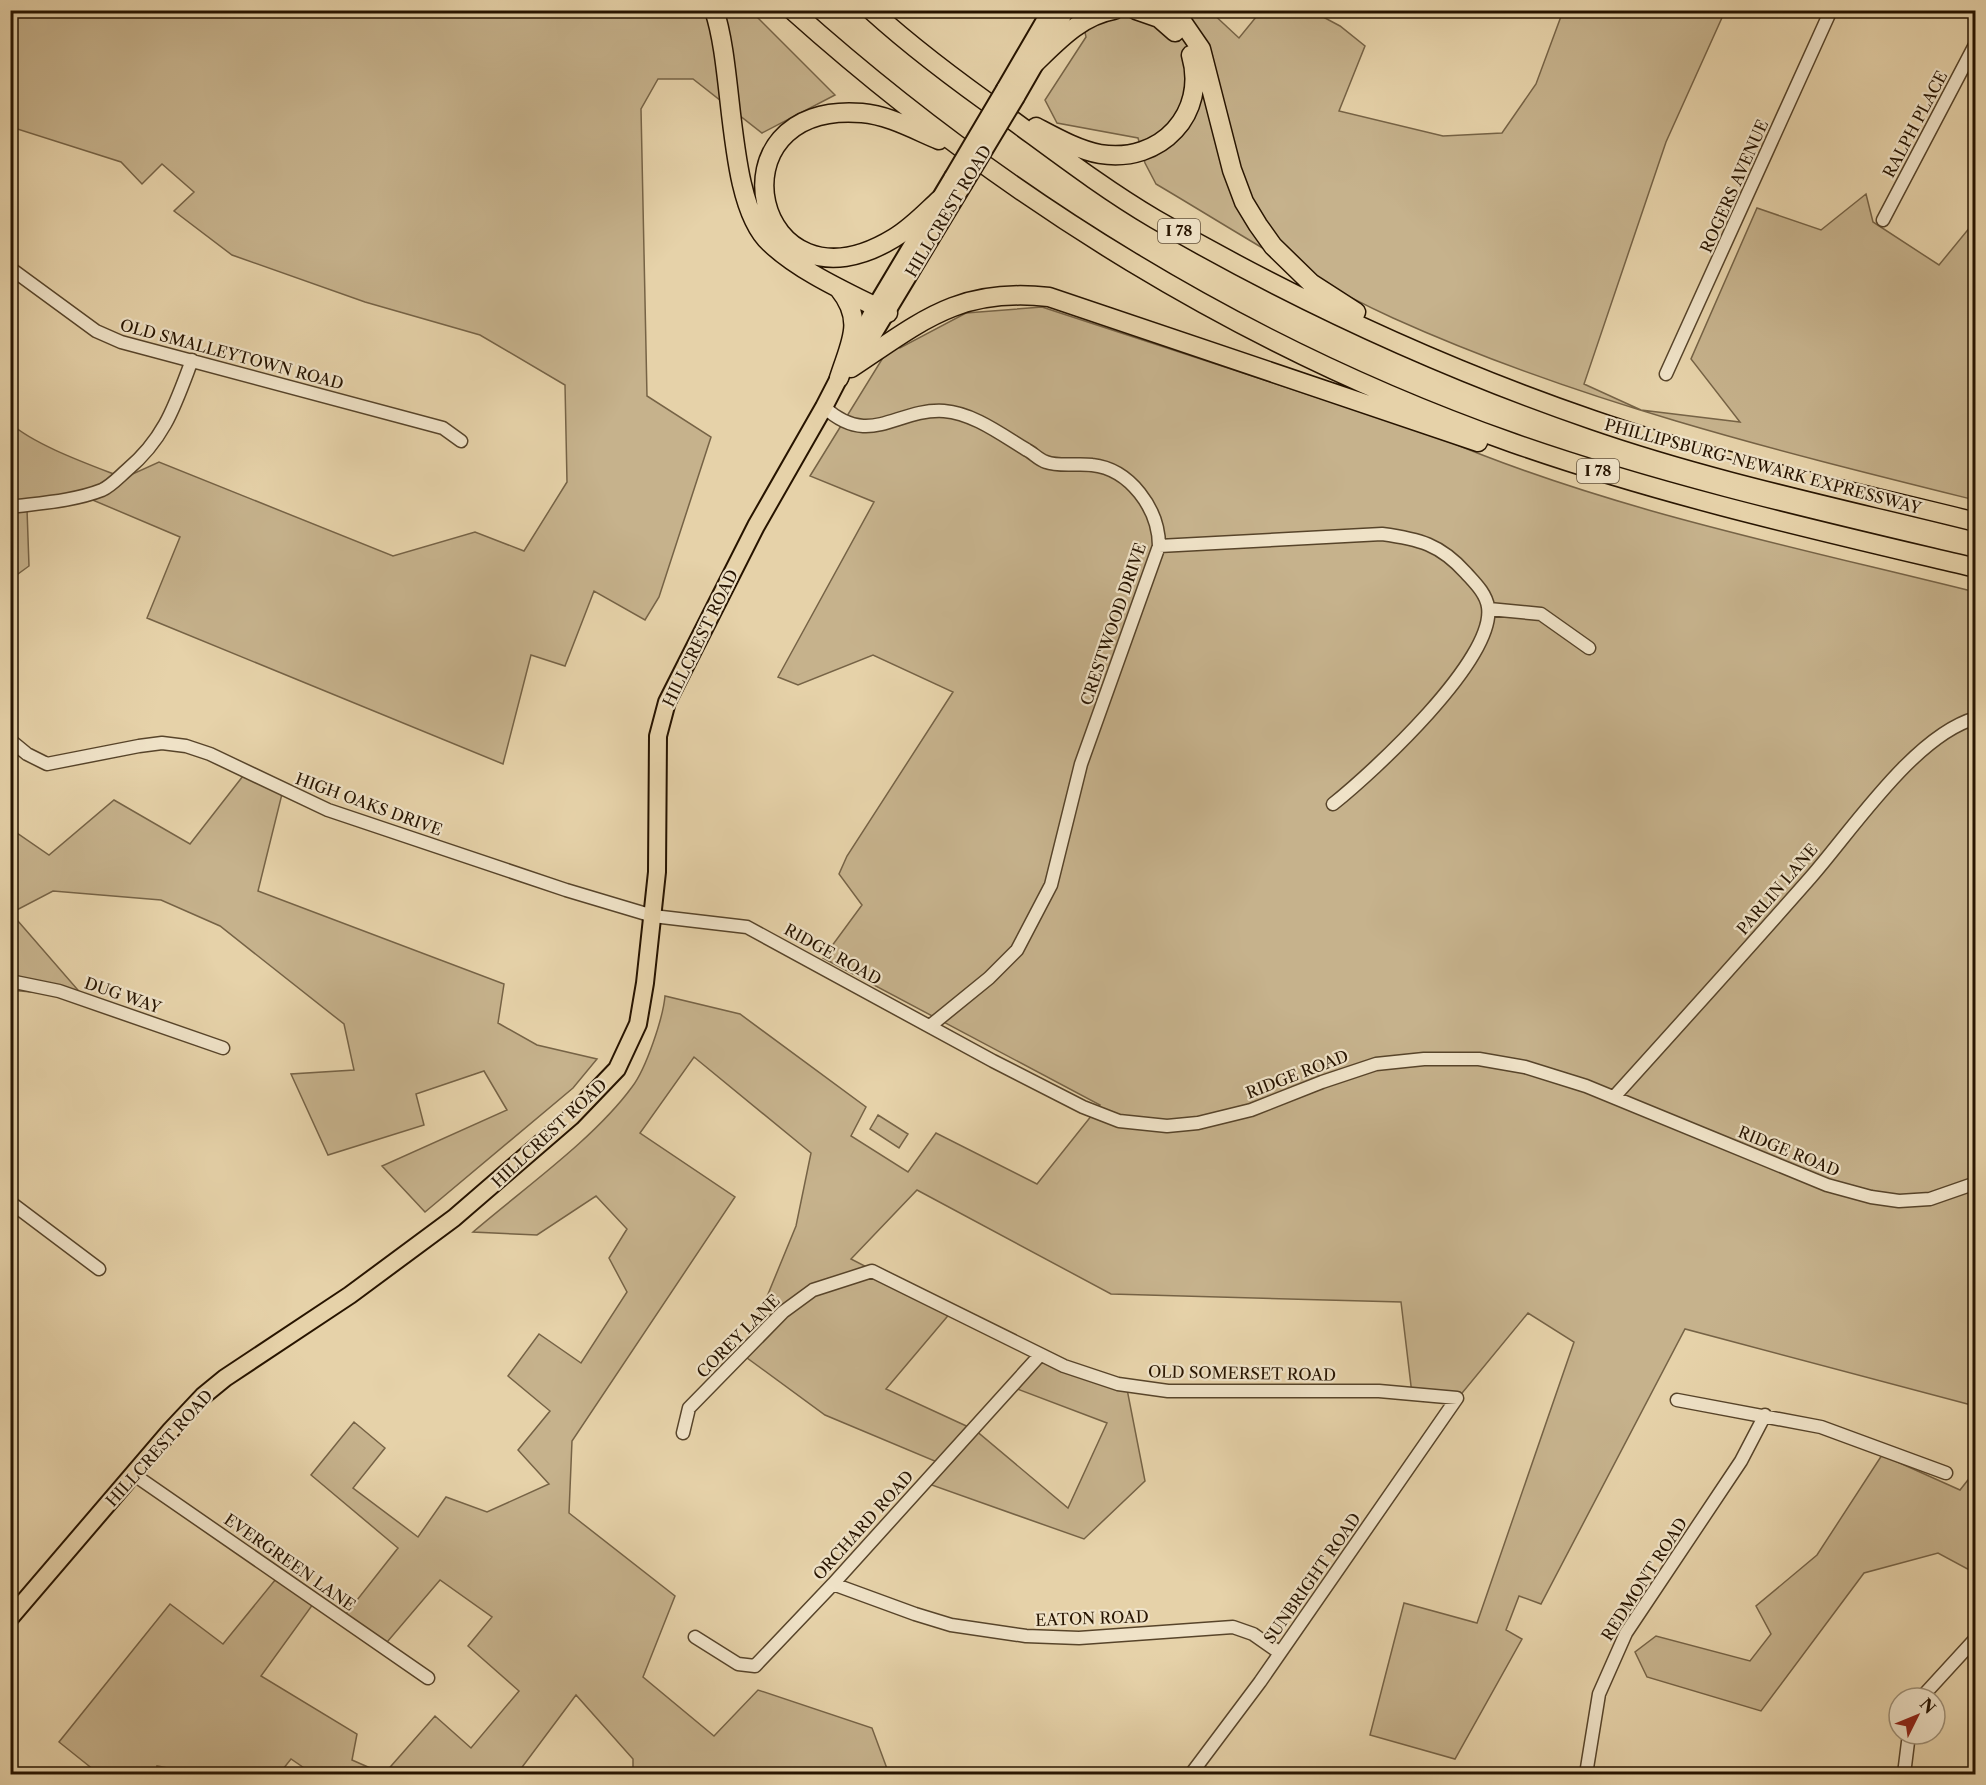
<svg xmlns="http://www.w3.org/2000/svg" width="1986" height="1785" viewBox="0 0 1986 1785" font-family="'Libre Caslon Text',serif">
  <rect width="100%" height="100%" fill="#e6d2a9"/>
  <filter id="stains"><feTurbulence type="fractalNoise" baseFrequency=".00333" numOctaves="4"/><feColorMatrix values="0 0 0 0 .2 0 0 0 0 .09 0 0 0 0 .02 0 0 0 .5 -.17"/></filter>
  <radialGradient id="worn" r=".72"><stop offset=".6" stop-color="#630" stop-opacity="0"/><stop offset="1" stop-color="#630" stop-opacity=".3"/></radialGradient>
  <path fill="#c6b28c" stroke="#766346" stroke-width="1.5" d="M11 11H751L835 95 762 133 693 79H658L641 109 647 396 711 437 659 597 645 620 594 591 565 666 531 655 503 764 147 618 180 537 88 498 27 509 29 566 11 579 10 423C36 446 91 465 124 478L159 462 393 556 475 532 524 551 567 482 565 385 480 335 365 302 232 255 174 211 194 192 162 164 142 184 121 162 11 127Z
    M1094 11H1210L1239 38 1261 11H1312L1340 26 1365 46 1339 111 1443 136 1502 133 1536 84 1563 11H1725L1666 142 1584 384 1641 410 1740 422 1691 359 1757 208 1821 230 1866 194 1873 222 1939 265 1975 221V500C1778 451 1579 402 1393 318 1310 280 1234 230 1156 184L1145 163 1138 138 1057 123 1045 100 1086 37 1084 27Z
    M1042 307 1438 437C1609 510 1795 547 1975 592V1406L1685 1329 1541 1604 1519 1596 1506 1630 1522 1639 1455 1759 1370 1735 1404 1603 1477 1623 1574 1342 1528 1313 1458 1398 1412 1394 1401 1302 1111 1294 917 1190 851 1259 952 1311 886 1389 975 1430 1068 1508 1107 1423 1012 1387 1041 1360 1127 1389 1145 1481 1084 1539 926 1483 942 1464 825 1415 743 1355 796 1226 811 1153 694 1057 640 1133 735 1197 572 1441 569 1513 675 1596 643 1677 714 1736 758 1690 872 1728 889 1774H633V1759L576 1695 517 1774H313L291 1759 279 1774H197L157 1766 155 1774H99L59 1742 170 1604 223 1644 280 1574 316 1600 261 1676 357 1734 352 1760 384 1774 435 1716 471 1748 519 1691 468 1646 492 1617 440 1580 382 1648 342 1619 398 1548 311 1475 354 1422 385 1448 353 1488 418 1537 446 1497 487 1512 549 1484 518 1450 550 1411 508 1376 539 1334 581 1363 627 1292 609 1258 627 1229 596 1196 537 1235 473 1232C523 1189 594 1139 632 1087 646 1069 663 1018 665 996L740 1014 866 1107 851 1136 908 1172 936 1133 1037 1184 1100 1105 823 958 862 905 839 874 847 856 953 692 873 655 798 685 778 677 874 502 810 476 892 343 900 348 966 313Z
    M243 776 282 794 258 891 504 984 498 1023 537 1045 597 1059 573 1088 425 1212 382 1166 507 1110 484 1071 416 1094 424 1125 328 1155 291 1074 354 1070 344 1024 220 926 161 900 53 891 11 913V829L49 855 114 800 190 844Z
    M11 913 84 997 11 990Z
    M878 1115 908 1134 899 1148 870 1129Z
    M1882 1455 1960 1490 1975 1471V1573L1938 1553 1864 1573 1761 1711 1647 1677 1635 1652 1656 1636 1750 1661 1771 1634 1756 1606 1817 1555Z"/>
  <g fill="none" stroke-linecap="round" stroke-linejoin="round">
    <defs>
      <path id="minor" d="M1883 220 1976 43
        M10 268 96 331 121 342 443 428 461 441
        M1666 374 1831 10
        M824 407C870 449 896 408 944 411 973 413 1002 435 1027 450 1033 453 1039 460 1046 462 1059 467 1078 463 1092 465 1130 469 1159 509 1159 546L1081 764 1051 885 1017 950 989 978 930 1026
        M10 507C40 503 74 501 102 490 111 486 119 477 127 470 165 438 175 405 192 360
        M1159 546 1382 534C1419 539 1440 544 1466 573 1474 582 1486 593 1488 607 1496 659 1373 772 1333 804
        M1489 609 1541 614 1589 648
        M10 740 27 754 47 764 139 746 162 743 186 746 210 754 328 810 566 890 653 916 747 927 993 1061 1083 1107 1119 1121 1167 1126 1198 1123 1251 1110 1322 1082 1376 1064 1424 1059H1479L1525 1067 1586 1086 1827 1185 1871 1197 1899 1201 1930 1199 1976 1183
        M10 981 59 991 223 1048
        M1614 1097C1680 1024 1746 951 1811 877 1853 829 1915 735 1976 718
        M10 1202 99 1269
        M1677 1400 1821 1427 1946 1473
        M683 1433 689 1408 783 1312 813 1290 872 1271 1064 1366 1118 1384 1168 1391H1379L1457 1398 1260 1682 1191 1774
        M133 1474 428 1678
        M833 1584 915 1614 951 1625 1026 1636 1079 1638 1233 1627 1253 1634 1280 1653
        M695 1637 738 1664 755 1666 833 1584 1040 1355
        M1921 1698 1976 1638
        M1586 1774 1599 1694 1626 1633 1741 1461 1765 1415
        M1904 1774 1909 1734"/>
      <path id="major" d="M1005 89 1051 10
        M1016 97 1066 10
        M864 349 963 185
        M10 1618 171 1430 203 1396 225 1378 350 1295 454 1218 571 1117 617 1069 638 1024 645 983 657 872 658 736 667 702 756 526 824 407 876 306 953 177"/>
      <path id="highway" d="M714 10C735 70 726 203 770 243 800 272 851 294 888 313
        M792 10C1002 198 1246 349 1513 443 1664 496 1820 531 1976 568
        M871 10C914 49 961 84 1008 117 1056 152 1104 189 1155 219 1293 299 1442 368 1593 420 1717 463 1848 490 1976 522
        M1136 10 1159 18 1175 32
        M1168 10 1181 20 1201 49 1232 170 1244 202 1258 225 1273 246 1311 283 1356 312
        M1033 65C1057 42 1080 16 1114 10
        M1036 127C1055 137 1078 150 1100 154 1161 164 1208 113 1191 55
        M939 200C925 213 911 228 894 238 753 324 705 100 862 113 888 115 915 130 939 140
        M851 368C922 321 959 287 1049 297L1478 442
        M839 378C850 343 865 321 839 289"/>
    </defs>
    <use href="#minor" stroke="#57442a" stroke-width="15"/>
    <use href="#major" stroke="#271400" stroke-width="20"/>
    <use href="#highway" stroke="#271400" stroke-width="21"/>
    <use href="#minor" stroke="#efe2c7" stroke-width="12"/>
    <use href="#major" stroke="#e6d2a9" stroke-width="16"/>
    <use href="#highway" stroke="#e6d2a9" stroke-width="18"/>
    <defs>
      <path id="major-bridge" d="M953 177 1005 89
        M963 185 1016 97"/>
    </defs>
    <use href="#major-bridge" stroke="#271400" stroke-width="20" stroke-linecap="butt"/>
    <use href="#major-bridge" stroke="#e6d2a9" stroke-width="16"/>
  </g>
  <g text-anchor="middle" stroke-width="4.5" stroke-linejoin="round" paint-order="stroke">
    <g fill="#efe2c7" stroke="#63523c" stroke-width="1.5">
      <rect x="1158" y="219" width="42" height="24" rx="4.5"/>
      <rect x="1577" y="459" width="42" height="24" rx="4.5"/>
    </g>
    <g font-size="15" font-weight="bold" fill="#271400">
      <text x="1179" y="236">I 78</text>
      <text x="1598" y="476">I 78</text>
    </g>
    <g font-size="16" fill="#271400" stroke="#efe2c7">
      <text transform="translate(1915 124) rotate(-62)" y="6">RALPH PLACE</text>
      <text transform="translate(1734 186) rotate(-66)" y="6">ROGERS AVENUE</text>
      <text transform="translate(948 211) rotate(-59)" y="6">HILLCREST ROAD</text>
      <text transform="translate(232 354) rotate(15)" y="6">OLD SMALLEYTOWN ROAD</text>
      <text transform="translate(1763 466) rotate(15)" y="6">PHILLIPSBURG-NEWARK EXPRESSWAY</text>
      <text transform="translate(1113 624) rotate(-71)" y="6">CRESTWOOD DRIVE</text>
      <text transform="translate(700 638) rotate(-64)" y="6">HILLCREST ROAD</text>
      <text transform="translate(369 804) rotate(20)" y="6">HIGH OAKS DRIVE</text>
      <text transform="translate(1777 889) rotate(-49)" y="6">PARLIN LANE</text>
      <text transform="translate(833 954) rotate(29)" y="6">RIDGE ROAD</text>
      <text transform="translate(123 995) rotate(19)" y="6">DUG WAY</text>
      <text transform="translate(1297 1074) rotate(-21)" y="6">RIDGE ROAD</text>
      <text transform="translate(549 1133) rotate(-43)" y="6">HILLCREST ROAD</text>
      <text transform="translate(1789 1151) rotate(22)" y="6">RIDGE ROAD</text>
      <text transform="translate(738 1336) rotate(-45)" y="6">COREY LANE</text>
      <text transform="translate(1242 1373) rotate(1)" y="6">OLD SOMERSET ROAD</text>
      <text transform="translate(159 1448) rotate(-48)" y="6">HILLCREST ROAD</text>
      <text transform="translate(863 1525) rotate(-48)" y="6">ORCHARD ROAD</text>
      <text transform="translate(290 1562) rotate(35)" y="6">EVERGREEN LANE</text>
      <text transform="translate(1312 1578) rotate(-55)" y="6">SUNBRIGHT ROAD</text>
      <text transform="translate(1644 1579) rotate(-57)" y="6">REDMONT ROAD</text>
      <text transform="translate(1092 1618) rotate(-2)" y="6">EATON ROAD</text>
    </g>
  </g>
  <rect width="1986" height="1785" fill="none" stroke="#e6d2a9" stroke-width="36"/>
  <rect x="12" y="12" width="1962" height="1761" fill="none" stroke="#271400" stroke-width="3"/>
  <rect x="18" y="18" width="1950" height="1749" fill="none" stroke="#271400" stroke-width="1.5"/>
  <g transform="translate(1917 1716) rotate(47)"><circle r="28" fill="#efe2c7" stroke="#9f9077" stroke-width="1.5"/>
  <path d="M0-4.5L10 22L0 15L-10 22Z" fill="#8f2418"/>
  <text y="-9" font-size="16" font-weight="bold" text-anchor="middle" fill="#271400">N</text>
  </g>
  <rect width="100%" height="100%" filter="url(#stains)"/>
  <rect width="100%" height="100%" fill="url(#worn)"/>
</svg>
